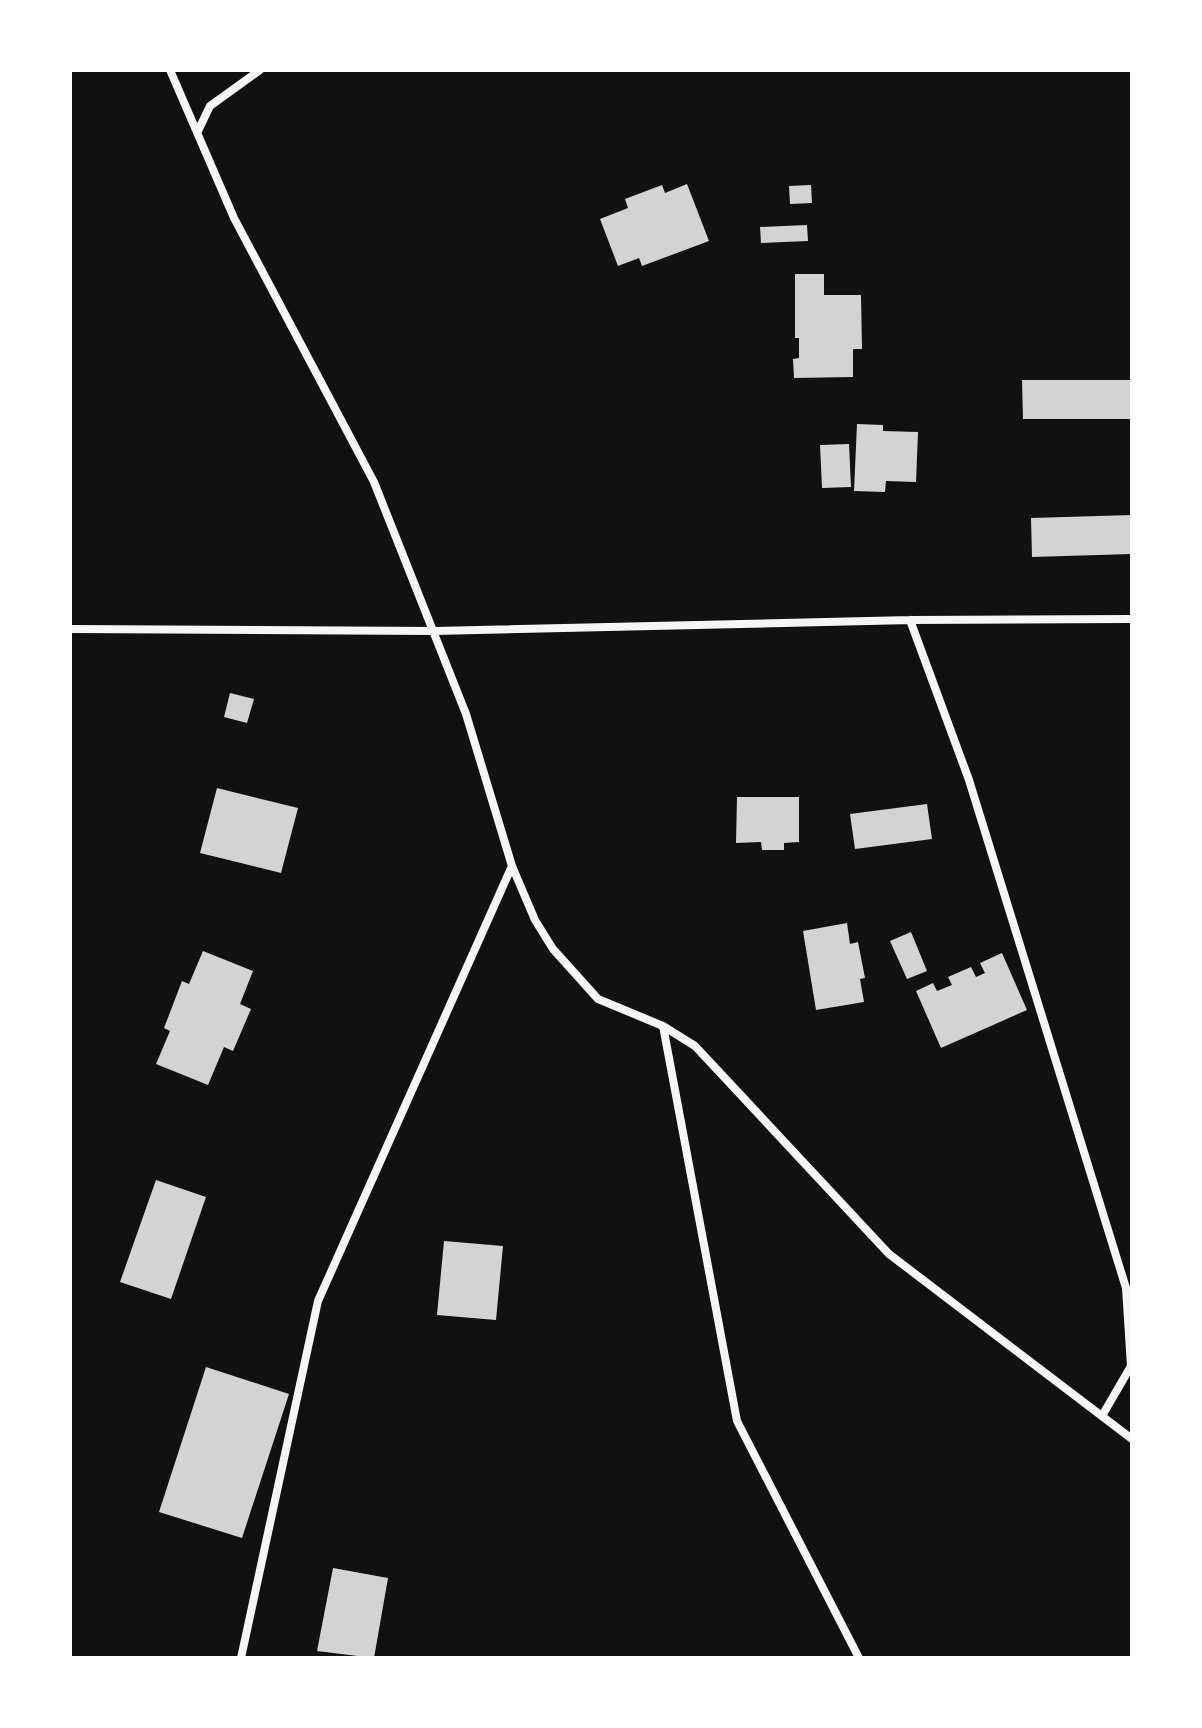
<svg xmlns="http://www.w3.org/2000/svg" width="1202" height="1728" viewBox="0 0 1202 1728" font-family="Cabin,sans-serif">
  <rect width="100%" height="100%" fill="#111"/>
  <path fill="#d3d3d3" d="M687 184 709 241 642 266 639 258 618 266 600 219 628 208 625 199 662 185 665 193Z
    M811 185 812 203 790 204 789 186Z
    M807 225 808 241 761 243 760 227Z
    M795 274H824V295H861L862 349H853V377L794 378 793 359 799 358V338H795Z
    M1022 380H1132V419H1023Z
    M857 424 883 425V431L918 432 916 482 886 481 885 492 854 491Z
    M849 444 851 487 822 488 820 445Z
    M1132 515V554L1032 557 1031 518Z
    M230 693 254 699 247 723 224 717Z
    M217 788 298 808 281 873 200 853Z
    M737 797H799V842L784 843V850H762L761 842 736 843Z
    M927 804 932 839 855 849 850 814Z
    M847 923 850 944 858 942 865 978 860 979 864 1002 816 1010 803 931Z
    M911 932 927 971 907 979 890 941Z
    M203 951 253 971 240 1004 251 1009 233 1051 224 1047 208 1085 156 1064 170 1031 164 1028 182 981 189 984Z
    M1002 953 1027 1010 941 1048 916 991 933 983 937 991 952 985 948 977 971 967 976 977 985 973 980 963Z
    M156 1180 206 1197 171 1299 120 1282Z
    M444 1241 503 1246 496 1320 437 1315Z
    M206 1367 289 1394 242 1538 159 1512Z
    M333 1568 388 1578 374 1658 317 1651Z"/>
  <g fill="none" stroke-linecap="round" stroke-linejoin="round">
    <path stroke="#f5f5f5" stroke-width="8" d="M170 70 234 218 374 482 466 714 512 866 535 920 553 949 598 999 663 1026 737 1421 859 1658
      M198 131 210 106 260 70
      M910 620 969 780 1126 1288 1131 1366 1102 1416
      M70 629 435 631 910 620 1132 619
      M663 1026 695 1046 889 1254 1132 1439
      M241 1658 318 1301 512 866"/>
  </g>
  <rect width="1202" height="1728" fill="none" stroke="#ffffff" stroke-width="144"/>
</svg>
